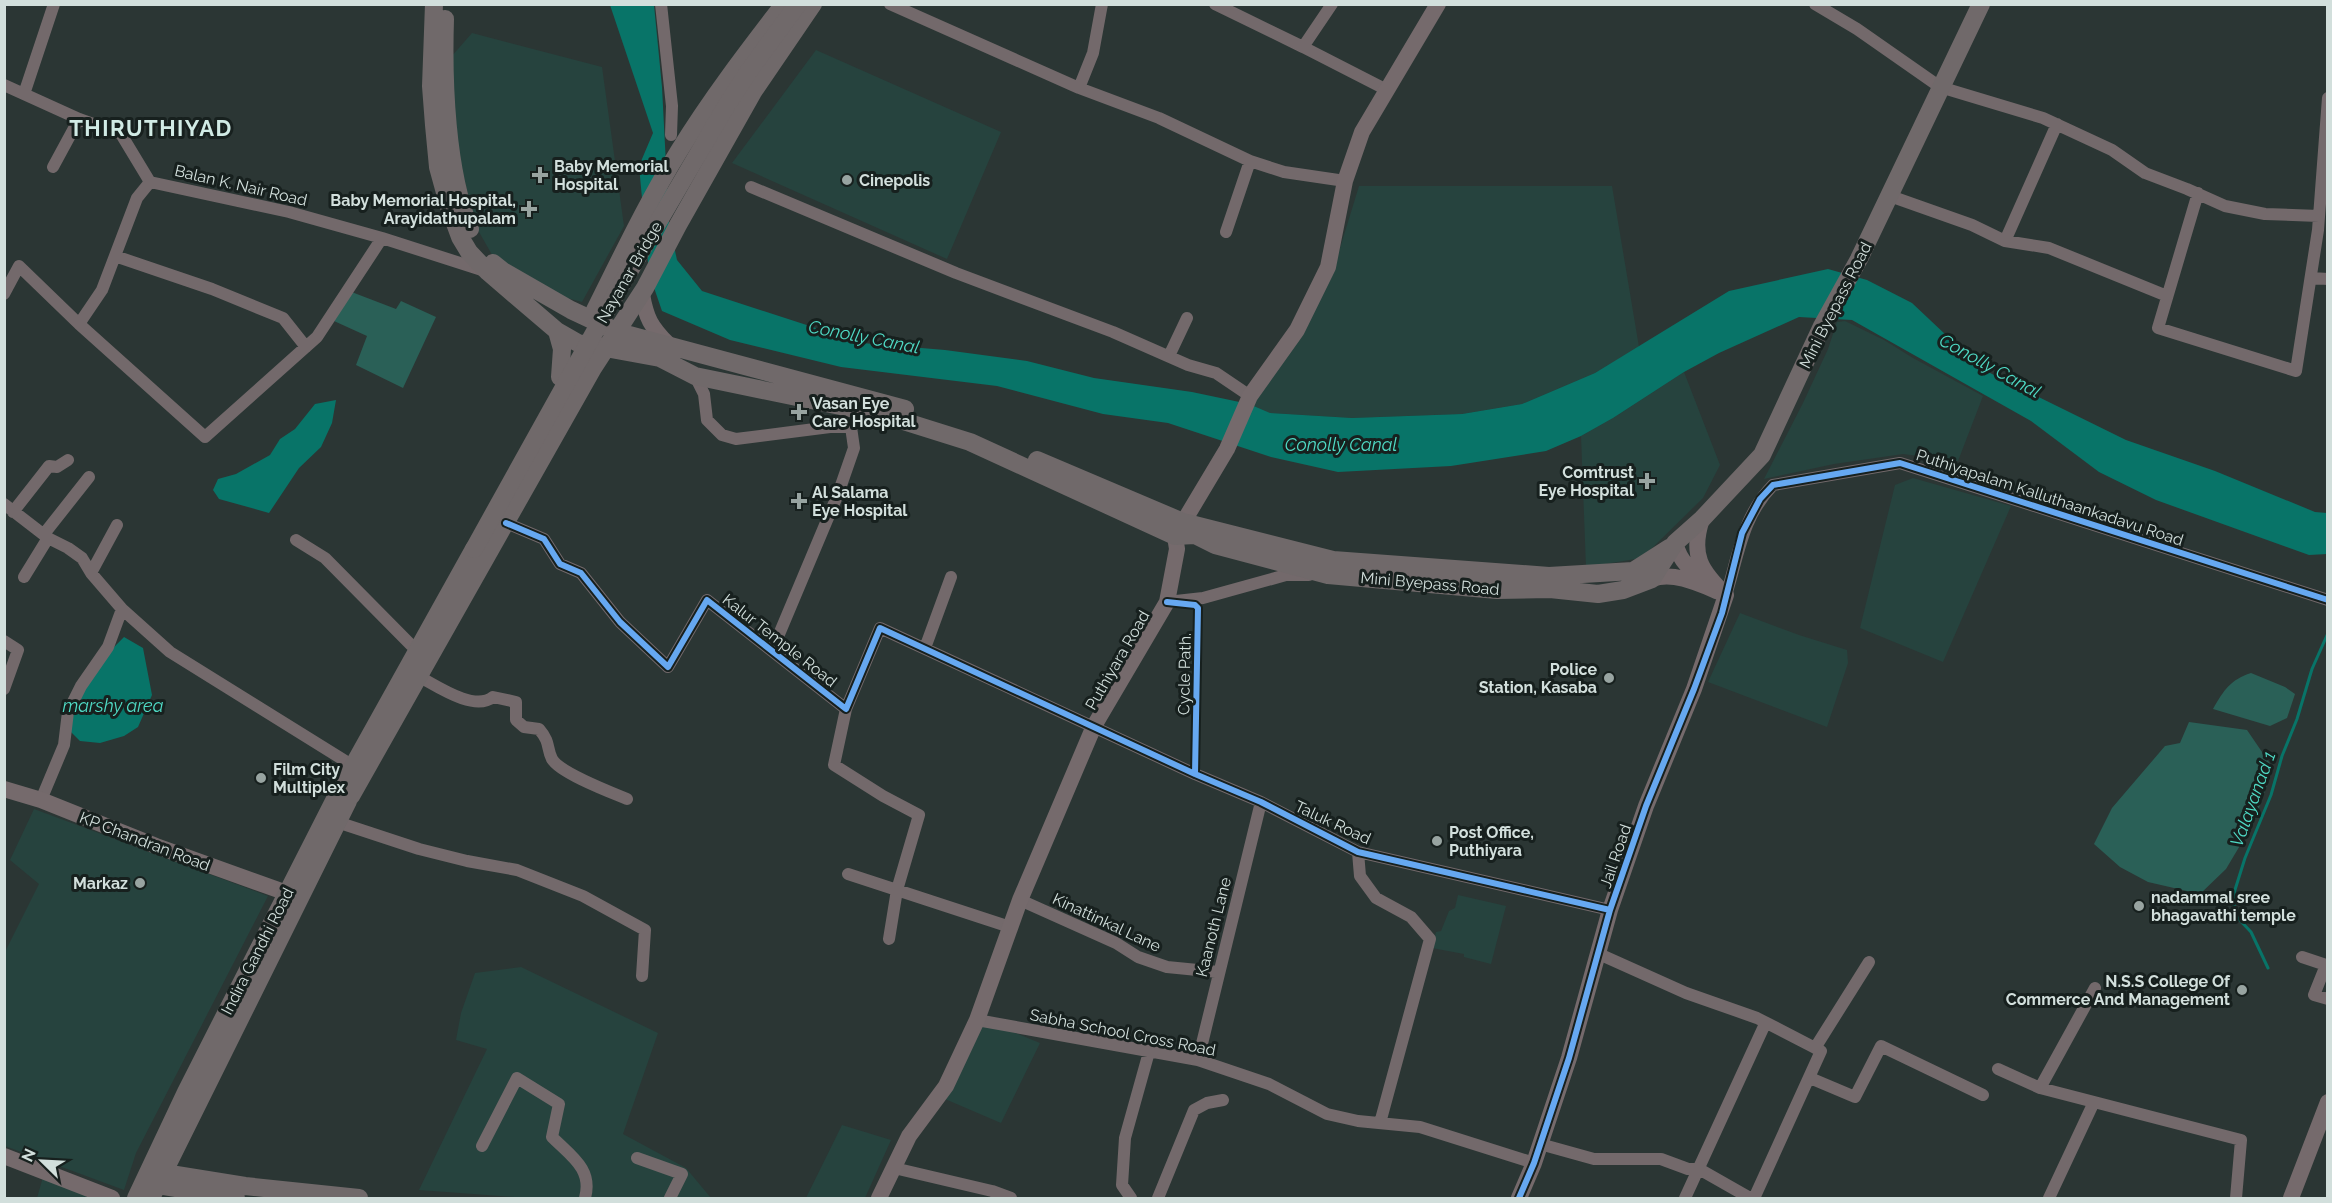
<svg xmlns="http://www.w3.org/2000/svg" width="2332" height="1203" viewBox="0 0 2332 1203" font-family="Raleway,sans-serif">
  <rect width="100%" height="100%" fill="#2b3634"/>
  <path fill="#26433e" d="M472 33 602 67 624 226 582 302 540 291 495 260 475 225 452 125 451 57Z
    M816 50 1001 132 947 259 732 163Z
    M1359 186H1612L1639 347 1595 373 1522 404 1462 414 1352 418 1269 413 1249 404 1333 271Z
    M1845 321 1884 340 1913 358 1983 396 1958 461 1903 454 1834 464 1764 479 1803 403 1828 349 1837 322Z
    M1684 372 1720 465 1703 498 1642 558 1586 567 1581 436 1613 418Z
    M1913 478 2011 506 1943 662 1860 628 1895 485Z
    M1740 613 1799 635 1847 650 1848 663 1827 727 1708 682Z
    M34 809 268 896 136 1153 124 1190 5 1146 4 954 39 884 10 860Z
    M1458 895 1506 906 1491 964 1464 957V954L1432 948 1436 932 1441 931 1449 911 1455 908Z
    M521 967 658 1033 623 1134 686 1168 711 1198H528L419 1190 487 1049 456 1040 461 1013 475 973Z
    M979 1018 1040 1043 1001 1123 945 1099Z
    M842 1125 891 1140 865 1198H806Z
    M43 1177 100 1198H37Z"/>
  <path fill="#2a6057" d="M349 291 396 309 401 301 436 317 403 388 356 365 367 336 334 321Z
    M2251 673 2285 687 2295 694 2287 718 2270 726 2213 709C2224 690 2230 680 2251 673Z
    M2189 722 2247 730 2273 768 2254 822 2226 869 2200 894 2148 882 2120 867 2094 844 2112 808 2165 746 2180 743Z"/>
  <path fill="#087468" d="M610 5H654L662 87 669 223 677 260 702 291 862 343 945 350 1027 361 1094 378 1192 392 1249 404 1270 413 1352 418 1462 414 1522 404 1595 373 1729 291 1828 269 1867 280 1912 303 1982 369 2126 440 2215 471 2315 512 2327 513V554L2309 555 2156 500 2099 472 2031 421 1852 320 1799 317 1719 353 1684 372 1613 418 1581 436 1546 451 1451 466 1338 472 1271 457 1168 423 1103 414 997 386 841 367 730 340 662 311 649 273 639 166 653 133Z
    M336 400 332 423 321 447 299 468 269 513 219 499 213 490 218 479 236 474 270 455 280 439 295 429 315 404Z
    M124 637 143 648 152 695 138 727 124 736 100 743 80 741 71 732C73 696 99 661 124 637Z"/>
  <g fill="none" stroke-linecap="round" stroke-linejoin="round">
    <path stroke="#087468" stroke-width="3" d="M2268 968 2251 932 2234 914V893L2245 858 2271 795 2282 756 2297 719 2312 669 2328 633"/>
    <path stroke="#73696b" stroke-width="12" d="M661 4 672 106 671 135
      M890 4 1079 88 1159 118 1250 161
      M1215 4 1303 47
      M1332 4 1303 47 1387 90
      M1815 4 1857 29 1940 87 2043 118 2112 150 2145 173 2187 189 2225 206 2265 214 2319 216
      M4 85 79 119 121 134 150 182 289 212 382 238 485 271
      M1079 88 1093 53 1102 4
      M24 94 54 4
      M53 167 79 119
      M150 182 137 198 102 290 79 324 205 437 317 337 382 238
      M751 187 956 273 1113 332 1188 365 1216 373 1250 396
      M2198 193 2158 328 2296 371 2318 230 2328 98
      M1890 196 1972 225 2005 241 2049 248 2167 296
      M1226 232 1250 161 1284 172 1345 181
      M2005 241 2057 124
      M115 256 212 289 283 318 306 347
      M2311 278 2328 279
      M4 294 19 266 79 324
      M1169 356 1187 318
      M695 376 704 394 707 420 722 435 736 439 830 427H851L854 448 838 494 772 651
      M4 504 48 538 68 548 82 558 91 573 122 609 170 652 347 762
      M13 512 49 466 57 467 68 460
      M506 523 544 539 560 564 581 573 620 622 668 667 707 600 846 709 880 628 1195 774 1261 802 1358 852 1610 910
      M44 534 89 477
      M296 540 325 558 411 645
      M91 573 117 525
      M24 577 48 538
      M1726 595C1739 554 1742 517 1773 485L1900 463 2328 600
      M1167 602 1203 598 1286 575H1309
      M4 641 18 650 4 689
      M925 648 951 577
      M418 676C437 686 474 712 493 697L516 702V720L524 727 539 729C551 743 546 747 552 759 560 773 610 792 627 799
      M846 709 834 765 883 796 919 815 897 890 889 939
      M41 800 64 745 68 712 81 686 108 647 122 609
      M337 822 419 849 467 861 517 870 583 896 645 930 642 976
      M1358 852 1360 876 1376 898 1411 917 1430 939 1380 1123
      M848 874 1010 927
      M1020 900 1116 943 1138 957 1167 967 1218 972
      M1599 954 1686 993 1757 1018 1821 1051 1756 1194 1752 1198
      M2302 957 2326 965 2314 995 2328 999
      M2095 988 2040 1088 2241 1140 2236 1198
      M977 1020 1198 1060 1269 1084 1327 1114 1358 1121 1420 1127 1534 1163
      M1815 1048 1869 962
      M1198 1060 1261 802
      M1998 1069 2040 1088
      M1810 1078 1855 1097 1881 1046 1983 1095
      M1540 1144 1594 1159H1661L1688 1169H1699L1750 1198
      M482 1146 517 1078 559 1104 552 1137C571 1156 593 1169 585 1198
      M637 1158 682 1174 670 1198
      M894 1168 992 1191 1011 1198
      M1131 1198 1122 1185 1125 1138 1149 1052
      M1158 1198 1194 1110 1207 1103 1223 1100
      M1685 1198 1765 1024
      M2049 1198 2094 1102"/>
    <path stroke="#756a6c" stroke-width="16" d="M642 294C646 318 651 327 668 344
      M1702 519C1690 555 1701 571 1726 595
      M1675 543C1680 562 1692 572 1708 583
      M1652 579C1673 571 1700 584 1719 592
      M4 789 41 800 156 846 287 893
      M4 1156 112 1198
      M879 1198 909 1136 946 1086 977 1020 1020 900 1094 726 1167 602 1177 549 1175 536 1227 449 1250 396 1297 330 1328 267 1345 181 1362 132 1438 4
      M1519 1198 1534 1163 1569 1058 1610 910 1646 806 1694 689 1726 595
      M2291 1198 2328 1102"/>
    <path stroke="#70696a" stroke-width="18" d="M434 4 431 86 434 125 438 167 449 207 460 237 469 252 488 272 557 331 578 343 660 358 695 376 884 415 970 442 1175 536 1195 535 1215 545 1328 575 1497 590 1550 589 1598 594 1623 590 1652 579 1675 543 1702 519 1762 455 1822 326 1859 259 1981 4
      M445 19C443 81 446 171 470 229
      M493 263 503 271 571 310 618 332 905 409
      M595 310C622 256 648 201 679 151 711 99 747 52 784 4
      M557 331 562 349 560 377
      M1037 460 1183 522 1333 560 1549 576 1633 571 1669 548
      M351 796 593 368 645 288 678 225 753 92 813 4
      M152 1173H164L245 1186 359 1198
      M150 1176 158 1185 236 1198
      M136 1198 186 1092 338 793 474 549
      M151 1198 348 801"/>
    <path stroke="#70696a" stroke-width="18" d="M474 549 613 299 728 103 751 68 798 4"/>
    <defs>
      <path id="cycleway" d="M506 523 544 539 560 564 581 573 620 622 668 667 707 600 846 709 880 628 1195 774 1261 802 1358 852 1610 910
        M1167 602 1195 605 1198 608 1195 774
        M1519 1198 1534 1163 1569 1058 1610 910 1646 806 1694 689 1722 613 1742 533 1760 499 1773 485 1900 463 2328 600"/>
    </defs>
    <use href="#cycleway" stroke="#17201e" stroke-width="10"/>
    <use href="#cycleway" stroke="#66a8f1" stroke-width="6"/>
  </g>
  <g fill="#98a4a1" stroke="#17201e" stroke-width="2">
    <path d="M537 166h6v6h6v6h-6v6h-6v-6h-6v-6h6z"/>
    <circle cx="847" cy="180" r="6"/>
    <path d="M526 200h6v6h6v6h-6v6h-6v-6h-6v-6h6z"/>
    <path d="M796 403h6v6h6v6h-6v6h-6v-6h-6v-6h6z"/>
    <path d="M1644 472h6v6h6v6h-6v6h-6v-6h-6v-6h6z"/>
    <path d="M796 492h6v6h6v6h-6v6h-6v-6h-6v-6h6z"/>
    <circle cx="1609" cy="678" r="6"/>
    <circle cx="261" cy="778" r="6"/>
    <circle cx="1437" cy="841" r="6"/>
    <circle cx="140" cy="883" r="6"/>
    <circle cx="2139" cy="906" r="6"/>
    <circle cx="2242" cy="990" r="6"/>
  </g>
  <g text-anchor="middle" stroke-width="6" stroke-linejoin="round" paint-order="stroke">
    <g font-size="16" font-weight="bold" fill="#d2dfdc" stroke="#17201e" text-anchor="start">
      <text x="554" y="172">Baby Memorial<tspan x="554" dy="18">Hospital</tspan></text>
      <text x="859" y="186">Cinepolis</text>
      <text x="516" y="206" text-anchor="end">Baby Memorial Hospital,<tspan x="516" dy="18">Arayidathupalam</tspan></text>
      <text x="812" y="409">Vasan Eye<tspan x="812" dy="18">Care Hospital</tspan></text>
      <text x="1634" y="478" text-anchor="end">Comtrust<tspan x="1634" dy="18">Eye Hospital</tspan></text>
      <text x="812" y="498">Al Salama<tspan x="812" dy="18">Eye Hospital</tspan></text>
      <text x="1597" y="675" text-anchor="end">Police<tspan x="1597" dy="18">Station, Kasaba</tspan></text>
      <text x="273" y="775">Film City<tspan x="273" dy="18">Multiplex</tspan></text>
      <text x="1449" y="838">Post Office,<tspan x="1449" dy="18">Puthiyara</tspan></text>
      <text x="128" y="889" text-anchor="end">Markaz</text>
      <text x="2151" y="903">nadammal sree<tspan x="2151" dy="18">bhagavathi temple</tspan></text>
      <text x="2230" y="987" text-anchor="end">N.S.S College Of<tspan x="2230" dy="18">Commerce And Management</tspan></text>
    </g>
    <g font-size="16" fill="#d2dfdc" stroke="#17201e">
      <text transform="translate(241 185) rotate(13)" y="6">Balan K. Nair Road</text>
      <text transform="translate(629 272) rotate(-60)" y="6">Nayanar Bridge</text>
      <text transform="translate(1835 305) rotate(-63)" y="6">Mini Byepass Road</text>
      <text transform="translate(2050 497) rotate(18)" y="6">Puthiyapalam Kalluthaankadavu Road</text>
      <text transform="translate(1430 583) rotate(5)" y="6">Mini Byepass Road</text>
      <text transform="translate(780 640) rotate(38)" y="6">Kalur Temple Road</text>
      <text transform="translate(1117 660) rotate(-60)" y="6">Puthiyara Road</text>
      <text transform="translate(1184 674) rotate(-89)" y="6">Cycle Path.</text>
      <text transform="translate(1333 822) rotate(25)" y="6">Taluk Road</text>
      <text transform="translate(145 841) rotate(21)" y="6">KP Chandran Road</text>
      <text transform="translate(1615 856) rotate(-71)" y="6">Jail Road</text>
      <text transform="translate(1107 922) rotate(25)" y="6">Kinattinkal Lane</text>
      <text transform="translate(1213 927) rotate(-76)" y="6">Kaanoth Lane</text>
      <text transform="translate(257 951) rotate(-63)" y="6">Indira Gandhi Road</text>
      <text transform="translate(1123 1032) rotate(11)" y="6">Sabha School Cross Road</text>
    </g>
    <g font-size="18" font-style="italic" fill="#4fdac5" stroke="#17201e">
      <text transform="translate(864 337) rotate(11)" y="6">Conolly Canal</text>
      <text transform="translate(1990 366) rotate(29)" y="6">Conolly Canal</text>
      <text x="1341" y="451">Conolly Canal</text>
      <text x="113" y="712">marshy area</text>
      <text transform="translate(2253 799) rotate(-70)" y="6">Valayanad 1</text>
    </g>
    <g font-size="22" font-weight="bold" letter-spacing="1.5" fill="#d1ebe5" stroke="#17201e">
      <text x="151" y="136">THIRUTHIYAD</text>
    </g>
  </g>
  <rect width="2332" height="1203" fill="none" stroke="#d2dfdc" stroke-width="12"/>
  <g transform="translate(42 1161) rotate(294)" stroke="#17201e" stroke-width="4.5" paint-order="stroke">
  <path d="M0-4.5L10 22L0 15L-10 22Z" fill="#d2dfdc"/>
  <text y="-9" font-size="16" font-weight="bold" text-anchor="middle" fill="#d2dfdc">N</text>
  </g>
</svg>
